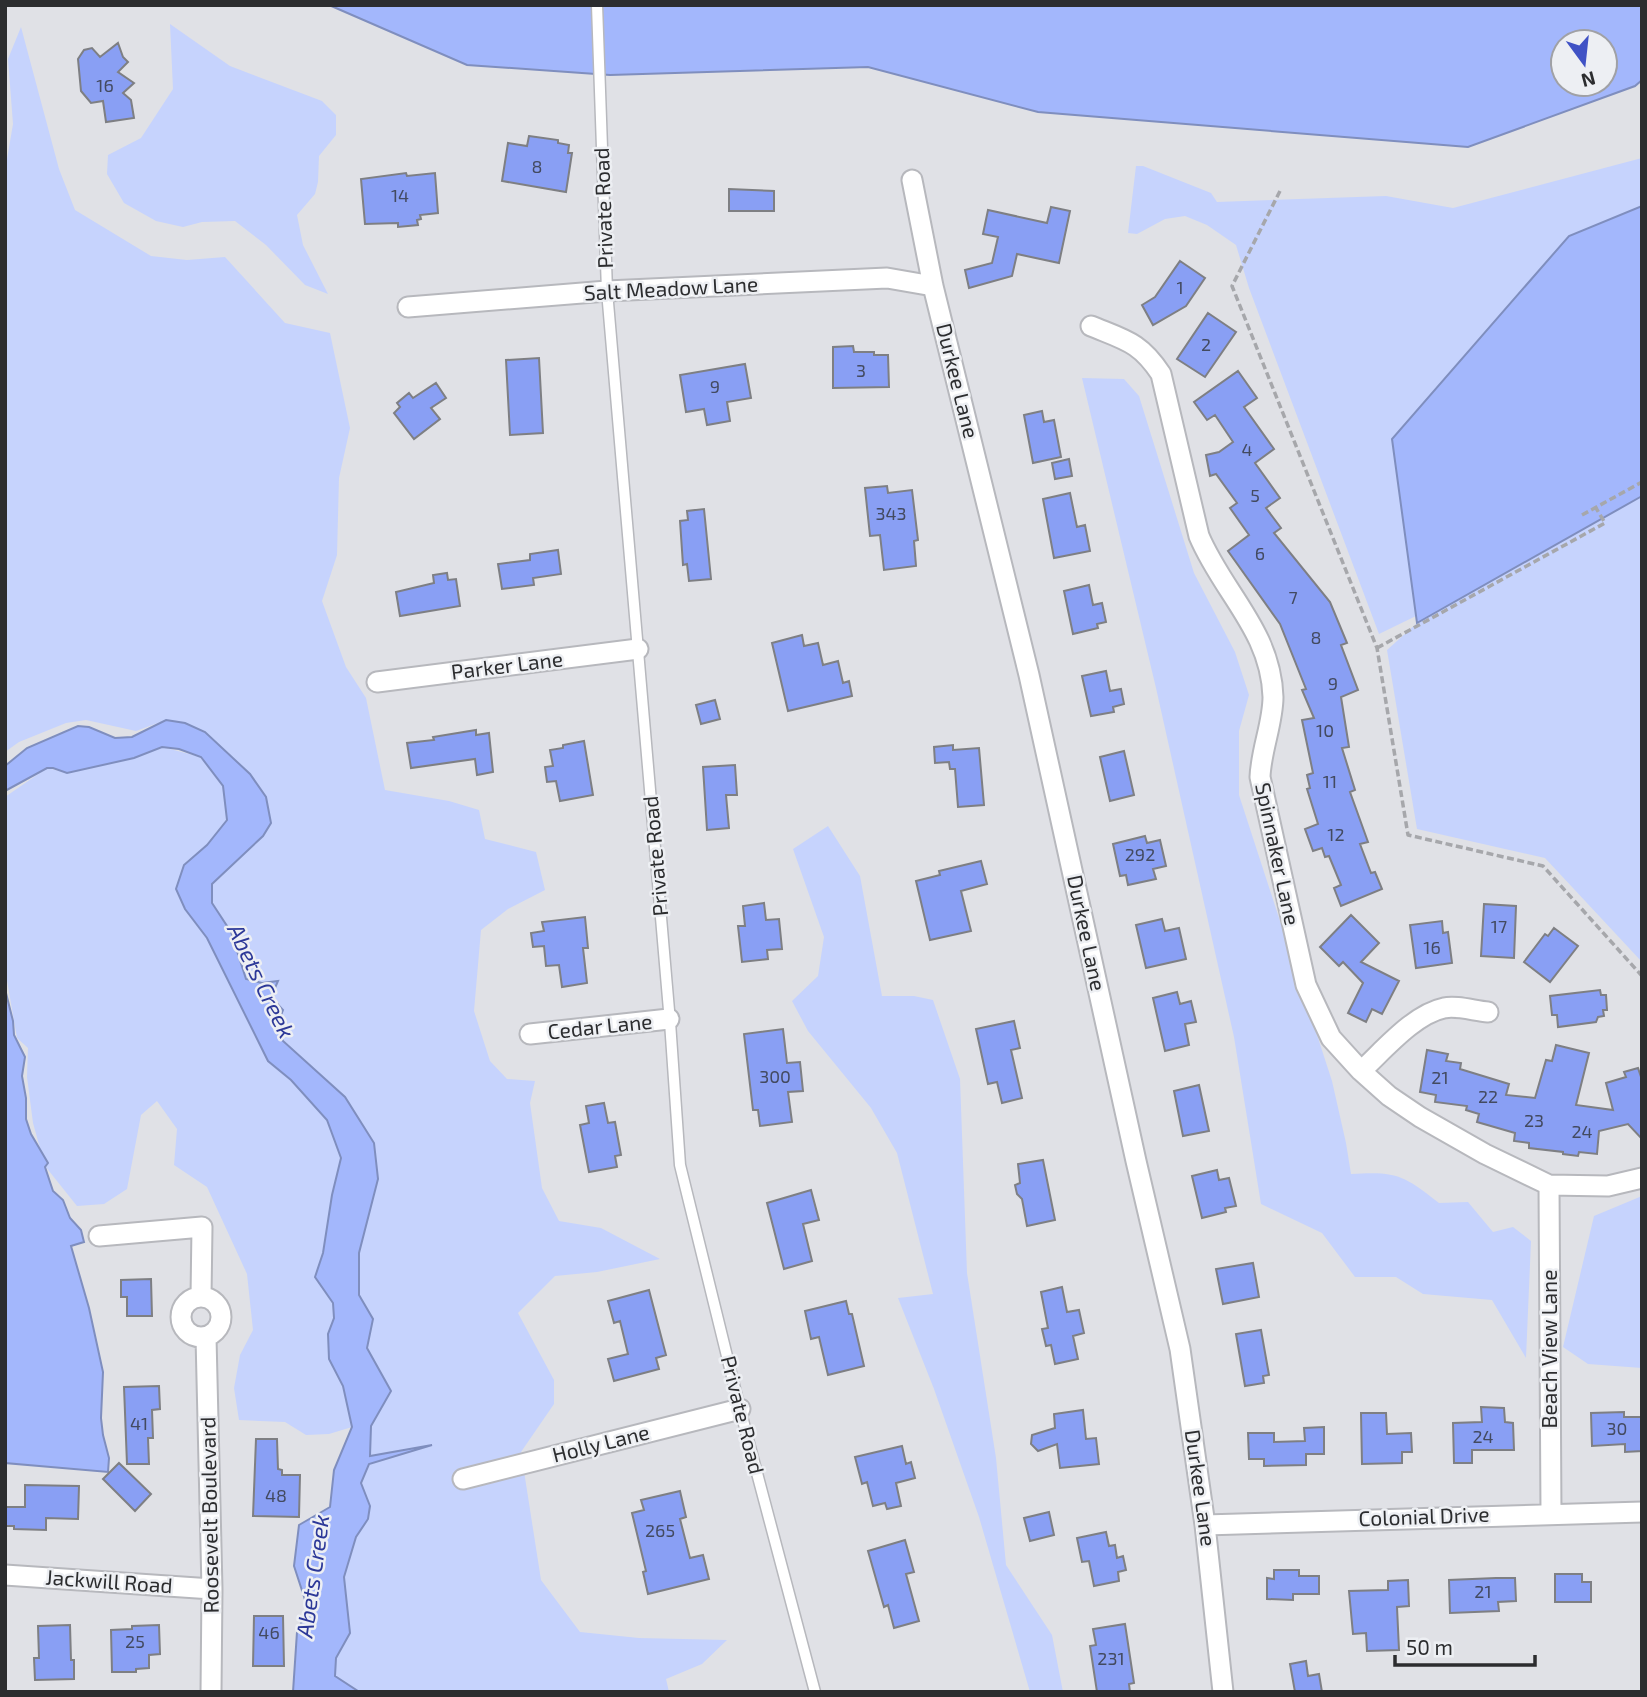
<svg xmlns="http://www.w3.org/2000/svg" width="1647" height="1697" viewBox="0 0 1647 1697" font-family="'Exo 2',sans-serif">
  <rect width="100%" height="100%" fill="#e0e1e6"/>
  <path fill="#c6d3fd" d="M170 24 230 66 322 101 336 115V135L319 156 318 182 315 194 297 215 303 245 328 294 305 285 266 245 235 221 202 222 183 227 156 221 124 203 107 174 108 155 141 138 173 89Z
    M21 27 59 169 75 210 151 256 187 260 225 257 285 323 330 333 350 428 339 478 337 555 322 601 346 667 366 698 385 790 449 801 479 810 485 839 536 852 545 890 508 909 481 930 474 1011 490 1061 507 1079 535 1081 530 1103 542 1188 559 1221 601 1228 660 1259 597 1272 555 1276 518 1313 554 1380V1404L521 1452 541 1580 580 1632 639 1638 727 1640 702 1664 666 1679 669 1692H365L358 1691 335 1677 336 1658 350 1633 344 1577 356 1537 368 1519 370 1506 361 1483 369 1464 424 1447 370 1456 371 1426 391 1391 367 1348 373 1319 359 1295V1253L378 1179 298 1056 283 1041 277 1026 283 1010 272 993 278 981 262 983 246 979 231 932 212 903V884L263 836 250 774 205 732 185 723 166 720 136 731 86 720 66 723 19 742 5 752V171L13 124 8 59Z
    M1642 158V206L1569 236 1392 439 1416 616 1379 634 1249 288 1236 245 1207 225 1185 216 1165 219 1137 234 1128 233 1136 166H1143L1211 193 1217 202 1386 196 1453 208Z
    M1082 378 1124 379 1139 396 1194 573 1235 652 1249 695 1239 731V795L1332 1081 1346 1143 1351 1174C1396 1171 1404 1175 1439 1203L1468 1202 1493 1232 1513 1227 1531 1241 1526 1358 1492 1300 1423 1294 1396 1277H1355L1322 1233 1261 1204 1234 1037 1156 688Z
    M1642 496V962L1545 858 1417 829 1387 650 1417 623Z
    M162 747 201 757 223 786 227 820 207 845 184 865 185 909 207 938 268 1061 291 1080 327 1120 341 1159 332 1195 323 1253 315 1277 333 1303 334 1318 328 1334 329 1358 343 1386 352 1427 329 1434 306 1435 285 1422 239 1420 234 1388 240 1355 253 1330 247 1274 207 1187 174 1165 177 1129 157 1101 141 1115 127 1189 104 1204 77 1206 45 1166 33 1123 27 1077 28 1048 17 1038 5 969V910L7 904 5 898V797L47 768 68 773 134 758Z
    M828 826 860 876 882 996H914L933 1000 960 1079 967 1273 996 1458 1006 1565 1052 1635 1063 1692H1030L979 1517 934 1389 898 1298 933 1294 897 1153 871 1108 808 1031 792 1001 818 976 824 937 793 849Z
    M1642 1196V1368L1588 1364 1563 1347 1594 1216Z"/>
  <path fill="#a3b7fc" stroke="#7f8ebe" stroke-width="2" fill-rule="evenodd" d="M329 5H1642V80L1635 86 1468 147 1038 112 868 67 610 75 467 65ZM1563 42H1605V84H1563Z
    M1642 206V496L1417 623 1392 439 1569 236Z
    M166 720 185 723 205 732 250 774 266 797 271 823 263 836 212 884V903L231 932 246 979 262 983 278 981 271 997 283 1010 277 1026 283 1041 345 1097 374 1143 378 1179 359 1253V1295L373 1319 367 1348 391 1391 371 1426 370 1456 432 1445 369 1464 361 1483 370 1506 368 1519 356 1537 344 1577 350 1633 336 1658 335 1676 358 1691 365 1692H293L297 1632 308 1609 294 1566 299 1525 330 1507 334 1470 352 1427 343 1386 329 1359 328 1334 334 1318 333 1303 315 1277 323 1253 332 1195 341 1158 327 1120 291 1080 268 1061 207 938 185 909 176 889 184 865 207 845 227 820 223 786 201 757 179 749 162 747 134 758 67 773 53 768H47L5 791V766L27 748 78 726 89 727 115 738 132 737Z
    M5 989 13 1021 14 1035 25 1057 22 1076 26 1098V1119L31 1134 48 1163 45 1167 53 1191 63 1200 70 1218 81 1230 84 1242 71 1246 89 1308 103 1372 101 1418 103 1435 109 1458 108 1472 5 1463Z"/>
  <path fill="#899ff4" stroke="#7e7f83" stroke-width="2" d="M118 43 123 57 128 62 118 72 134 83 123 93 131 100 134 118 106 122 103 101 91 103 81 91 78 59 84 50 92 48 100 57Z
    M529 136 558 140V143L569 145 568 153H572L566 192 502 181 508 143 527 146Z
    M406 173 407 176 435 173 438 213 420 215 421 219 417 220 418 225 398 227V223L365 224 361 179Z
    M729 189 774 191V211H729Z
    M1051 207 1070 211 1059 263 1017 254 1012 276 969 288 965 270 992 263 998 237 983 234 988 210 1047 223Z
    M1180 261 1205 278 1186 306 1153 325 1142 305 1155 297Z
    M1208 313 1236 332 1205 377 1177 359Z
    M853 346 854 352H874V355H888L889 387 833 388V347Z
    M539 358 543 433 510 435 506 360Z
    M745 364 751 398 727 402 730 421 707 425 704 409 686 412 680 375Z
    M1238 371 1257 398 1244 407 1274 449 1255 463 1280 498 1266 508 1281 528 1274 533 1330 602 1347 643 1341 645 1358 690 1341 697 1349 747 1342 748 1355 790 1350 792 1368 842 1360 844 1371 873 1375 872 1382 889 1341 906 1334 888 1341 885 1329 856 1325 857 1322 848 1313 851 1305 829 1318 824 1307 789 1310 788 1307 775 1313 773 1302 720 1314 718 1302 690 1306 689 1280 624 1228 551 1249 535 1230 508 1237 503 1216 474 1210 476 1206 455 1219 452 1233 442 1215 415 1207 420 1194 402Z
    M436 383 446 398 431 408 440 419 414 439 394 413 400 407 397 403 409 393 413 398Z
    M1042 411 1044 422 1054 420 1061 457 1033 463 1024 415Z
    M1069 459 1072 476 1055 479 1052 463Z
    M887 486 888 493 912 490 918 540 914 541 916 566 884 570 880 535 870 536 865 488Z
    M1070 493 1077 527 1085 525 1090 551 1054 558 1043 499Z
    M704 509 711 579 689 581 687 564 683 565 680 521 688 520 687 511Z
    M558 550 561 574 533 578 534 585 502 589 498 564 530 560V554Z
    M447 573 448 580 456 579 460 606 400 616 396 592 434 583 433 575Z
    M1089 585 1093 605 1102 603 1106 622 1097 624 1098 628 1073 634 1064 591Z
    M802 635 804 646 818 643 823 665 838 661 843 683 849 681 852 696 788 711 772 643Z
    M1106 671 1110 691 1121 689 1124 704 1113 707 1114 712 1091 716 1082 676Z
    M715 700 720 719 701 724 696 705Z
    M476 730V735L489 733 493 772 477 775 475 759 411 768 407 743 434 740 433 737Z
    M584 741 593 795 560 801 556 781 547 782 545 767 553 766 550 750 563 748V745Z
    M953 745V750L979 748 984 805 958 807 955 769H950L949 762 935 763 934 747Z
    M1124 751 1134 795 1110 801 1100 757Z
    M735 765 737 795H726L729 828 707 830 703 767Z
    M1145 836 1147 843 1160 840 1166 866 1153 869 1156 879 1128 885 1126 875 1120 876 1113 844Z
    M981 861 987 884 961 891 971 931 930 940 916 881 940 875 939 871Z
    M764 903 766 920 779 919 782 949 767 950 768 959 742 962 738 926H745L743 906Z
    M1484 904 1516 906 1514 958 1481 956Z
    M1351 915 1379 943 1361 962 1399 981 1382 1014 1372 1009 1366 1022 1348 1013 1363 983 1343 962 1339 966 1320 947Z
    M585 917 588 948H583L587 983 562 987 559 965 546 966 544 946 533 947 531 933 544 931 542 922Z
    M1162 919 1165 931 1179 928 1186 959 1146 968 1136 925Z
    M1442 921 1443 933 1448 932 1452 963 1416 968 1410 925Z
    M1554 928 1578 946 1550 982 1524 962 1545 934 1548 936Z
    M1600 990 1601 995H1606L1607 1010H1603L1604 1016 1598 1017 1596 1022 1558 1027 1557 1015H1552L1550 996Z
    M1177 992 1180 1004 1191 1001 1196 1022 1185 1024 1189 1045 1165 1051 1153 998Z
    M1014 1021 1020 1048 1011 1050 1022 1098 1002 1103 997 1082 988 1084 976 1029Z
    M783 1029 787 1063 800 1062 803 1091 788 1092 792 1122 760 1126 758 1110H753L744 1034Z
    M1556 1045 1589 1053 1576 1105 1613 1110 1606 1083 1626 1077 1624 1072 1638 1068 1642 1080V1139L1628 1124 1599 1131 1597 1154 1579 1152 1578 1156 1563 1154V1152L1529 1148V1143L1514 1141 1515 1133 1477 1122 1479 1114 1466 1110 1467 1106 1435 1102 1436 1095 1420 1092 1427 1050 1448 1054 1446 1061 1461 1063 1460 1069 1509 1084 1506 1095 1535 1098 1546 1060 1552 1061Z
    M1199 1085 1209 1131 1183 1136 1174 1091Z
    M604 1103 608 1123 615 1122 621 1155 615 1156 617 1167 589 1172 580 1125 589 1123 586 1106Z
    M1043 1160 1055 1220 1027 1226 1022 1199 1017 1194 1015 1185 1020 1183 1018 1164Z
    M1217 1170 1219 1180 1229 1178 1236 1206 1225 1208 1226 1212 1202 1218 1192 1176Z
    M811 1190 819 1220 803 1224 812 1261 784 1269 767 1203Z
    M1253 1263 1259 1297 1223 1304 1216 1269Z
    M151 1279 152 1316H127V1297H121V1280Z
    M1062 1287 1067 1312 1079 1310 1084 1333 1073 1336 1078 1359 1055 1364 1051 1345 1046 1346 1042 1329 1048 1328 1041 1292Z
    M649 1290 666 1355 656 1358 659 1369 614 1381 608 1359 628 1354 620 1321 614 1323 608 1301Z
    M846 1301 849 1314H852L864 1366 828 1375 819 1337 811 1339 805 1311Z
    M1261 1330 1269 1375 1263 1376 1264 1383 1245 1386 1236 1334Z
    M159 1386 160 1409 152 1410 153 1438H148L149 1464H127L124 1387Z
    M1481 1407 1504 1408 1505 1422 1513 1423 1514 1450H1472V1463H1454L1453 1423 1482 1422Z
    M1083 1410 1086 1439 1096 1438 1099 1464 1060 1468 1057 1444 1038 1451 1031 1444 1032 1435 1055 1428 1054 1414Z
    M1624 1412V1417H1642V1451L1625 1452V1444L1592 1446 1591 1413Z
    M1361 1413H1386L1387 1434 1411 1433 1412 1452H1402V1463L1362 1464Z
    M1324 1427V1454H1306V1465L1264 1466V1459H1249L1248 1433H1274V1442L1305 1441 1304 1428Z
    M256 1439H277L278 1469 282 1470V1475H300L299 1517 253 1516Z
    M902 1446 906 1464 911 1462 915 1478 896 1483 901 1506 887 1509 885 1503 873 1506 867 1482 862 1484 855 1457Z
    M119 1463 151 1494 135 1511 103 1479Z
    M25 1485 79 1486 78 1519 46 1518V1530L14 1529V1526H5V1507H25Z
    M680 1491 686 1517 680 1519 690 1558 703 1555 709 1579 648 1594 643 1572 646 1571 632 1513 644 1510 641 1500Z
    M1049 1512 1054 1535 1030 1541 1024 1518Z
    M1106 1532 1109 1546 1115 1545 1117 1558 1123 1556 1126 1570 1118 1572 1119 1581 1094 1586 1089 1561 1082 1562 1077 1538Z
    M905 1540 914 1572 906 1574 919 1621 894 1628 888 1605 884 1607 868 1551Z
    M1274 1570H1299V1576H1319V1594H1293V1600L1267 1599V1578L1274 1579Z
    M1555 1574H1582V1582H1591V1602H1555Z
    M1496 1578H1515L1516 1601 1498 1602 1499 1611 1450 1613 1449 1580Z
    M1408 1580 1409 1606 1397 1607 1399 1650 1367 1651 1366 1633 1353 1634 1349 1591 1388 1590V1581Z
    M254 1616H283L284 1666H253Z
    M1125 1624 1134 1683 1129 1684 1130 1692H1097L1090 1646 1096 1645 1093 1629Z
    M70 1625 71 1660H74V1679L35 1680 34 1658H39L38 1626Z
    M159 1625 160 1654 149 1655V1668L136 1669V1672H112L111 1630 132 1629V1626Z
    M1306 1661 1308 1676 1319 1674 1322 1692H1295L1290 1664Z"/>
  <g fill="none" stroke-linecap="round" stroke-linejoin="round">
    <defs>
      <path id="lane" d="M597 5 607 291 670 1022 680 1165 740 1409 815 1692"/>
      <path id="street" d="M912 180 933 286 1029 675 1136 1161 1180 1349 1205 1525 1223 1692
        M408 307 607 291 887 278 933 286
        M1091 326C1125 340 1140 342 1161 374L1199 536C1223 593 1271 631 1273 697 1273 723 1261 750 1260 777L1306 985 1331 1038 1361 1071 1389 1096 1420 1117 1485 1154 1549 1185 1608 1186 1642 1178
        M377 682 638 649
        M530 1034 669 1019
        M1361 1071C1383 1051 1414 1014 1444 1008 1456 1005 1475 1011 1488 1012
        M1549 1185 1551 1513
        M99 1236 202 1227 201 1297
        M181 1317a20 20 0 1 1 40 0a20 20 0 1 1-40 0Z
        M206 1337 212 1589 211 1692
        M463 1479 740 1409
        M1205 1525 1642 1512
        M5 1575 212 1589"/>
    </defs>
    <use href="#lane" stroke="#b7b8bd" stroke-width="13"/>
    <use href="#street" stroke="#b7b8bd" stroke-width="23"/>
    <path stroke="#a6a7ab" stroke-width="3.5" stroke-dasharray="7 3.5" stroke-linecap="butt" d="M1280 191 1232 286 1377 648 1408 835 1543 866 1642 976
      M1582 515 1642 482
      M1377 648 1605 523 1596 508"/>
    <use href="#lane" stroke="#fff" stroke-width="10"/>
    <use href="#street" stroke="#fff" stroke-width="19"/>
  </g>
  <g text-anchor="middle" stroke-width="5" stroke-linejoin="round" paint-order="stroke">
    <g font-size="18" fill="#434a60">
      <text x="105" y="92">16</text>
      <text x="537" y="173">8</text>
      <text x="400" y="202">14</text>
      <text x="1180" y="294">1</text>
      <text x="1206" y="351">2</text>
      <text x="861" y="377">3</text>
      <text x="715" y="393">9</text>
      <text x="1247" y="456">4</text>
      <text x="1255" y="502">5</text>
      <text x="891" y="520">343</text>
      <text x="1260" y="560">6</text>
      <text x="1293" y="604">7</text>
      <text x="1316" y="644">8</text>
      <text x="1333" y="690">9</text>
      <text x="1325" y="737">10</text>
      <text x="1330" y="788">11</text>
      <text x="1336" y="841">12</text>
      <text x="1140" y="861">292</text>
      <text x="1499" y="933">17</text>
      <text x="1432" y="954">16</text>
      <text x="775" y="1083">300</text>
      <text x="1440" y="1084">21</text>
      <text x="1488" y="1103">22</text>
      <text x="1534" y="1127">23</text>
      <text x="1582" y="1138">24</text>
      <text x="139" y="1430">41</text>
      <text x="1617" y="1435">30</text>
      <text x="1483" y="1443">24</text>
      <text x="276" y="1502">48</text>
      <text x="660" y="1537">265</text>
      <text x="1483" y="1598">21</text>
      <text x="269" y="1639">46</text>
      <text x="135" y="1648">25</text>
      <text x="1111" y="1665">231</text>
    </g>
    <g font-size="21" fill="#2c2d2f" stroke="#edeff3">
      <text transform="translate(604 208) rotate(-92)" y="7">Private Road</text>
      <text transform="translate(671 289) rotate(-3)" y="7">Salt Meadow Lane</text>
      <text transform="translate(957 381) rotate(76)" y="7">Durkee Lane</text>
      <text transform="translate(507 666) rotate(-7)" y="7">Parker Lane</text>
      <text transform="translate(1277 854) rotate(78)" y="7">Spinnaker Lane</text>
      <text transform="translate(656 856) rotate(-95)" y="7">Private Road</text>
      <text transform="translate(1086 933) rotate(78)" y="7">Durkee Lane</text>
      <text transform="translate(600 1027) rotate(-6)" y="7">Cedar Lane</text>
      <text transform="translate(1550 1349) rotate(-90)" y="7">Beach View Lane</text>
      <text transform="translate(742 1415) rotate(76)" y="7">Private Road</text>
      <text transform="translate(601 1444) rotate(-14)" y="7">Holly Lane</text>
      <text transform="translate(1200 1488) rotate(82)" y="7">Durkee Lane</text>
      <text transform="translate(210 1515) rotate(-91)" y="7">Roosevelt Boulevard</text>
      <text transform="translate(1424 1517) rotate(-2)" y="7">Colonial Drive</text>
      <text transform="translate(109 1582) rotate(4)" y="7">Jackwill Road</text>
    </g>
    <g font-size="23" font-style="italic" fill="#2c3898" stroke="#edeff3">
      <text transform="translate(261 981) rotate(64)" y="8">Abets Creek</text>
      <text transform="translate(313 1576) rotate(-82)" y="8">Abets Creek</text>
    </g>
  </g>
  <rect width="1647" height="1697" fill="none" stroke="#2c2d2f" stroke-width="14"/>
  <g transform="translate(1584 63) rotate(165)"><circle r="33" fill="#edeff3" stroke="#a0a1a5" stroke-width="2"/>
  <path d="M0-5L12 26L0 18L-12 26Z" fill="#4052c5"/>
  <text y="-10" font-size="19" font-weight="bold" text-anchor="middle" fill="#2c2d2f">N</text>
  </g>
  <path d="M1395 1655v10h140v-10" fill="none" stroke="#2c2d2f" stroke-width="3.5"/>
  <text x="1406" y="1655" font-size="21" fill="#2c2d2f" stroke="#edeff3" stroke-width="5" paint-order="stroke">50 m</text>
</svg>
